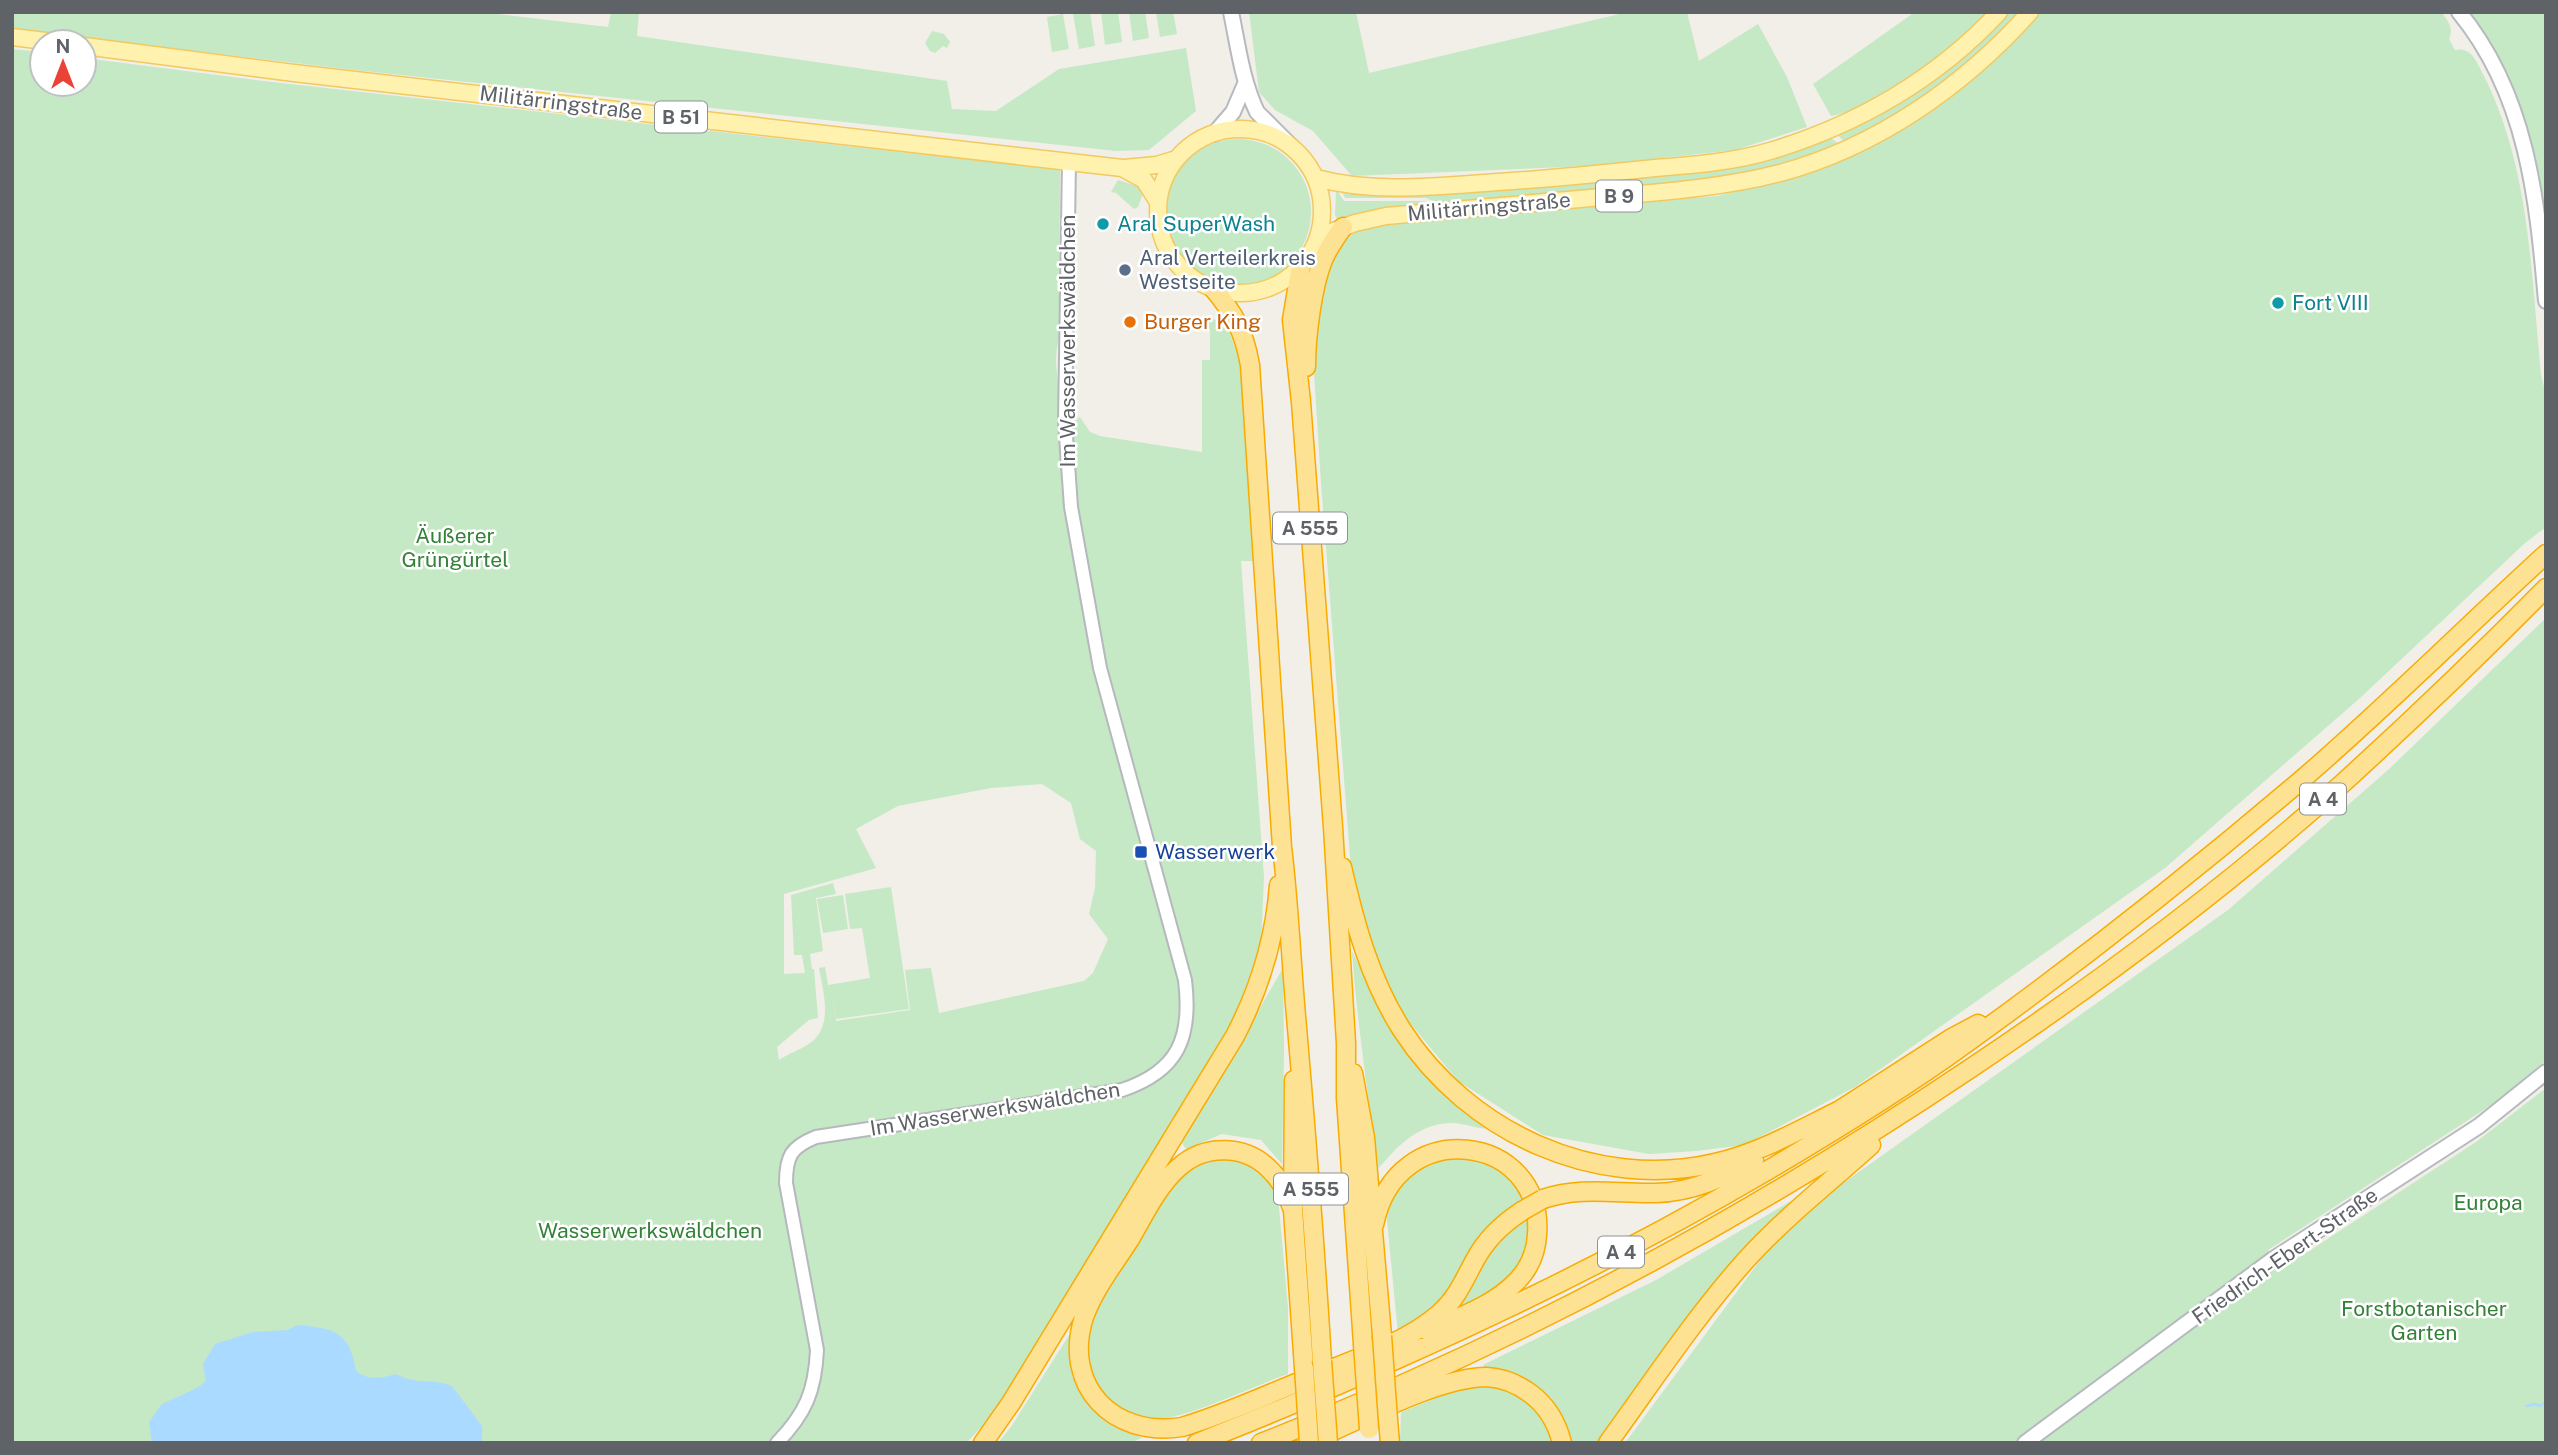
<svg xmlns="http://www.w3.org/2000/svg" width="2558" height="1455" viewBox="0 0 2558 1455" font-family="'Public Sans',sans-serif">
  <rect width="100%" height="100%" fill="#f1efe8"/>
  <path fill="#c5e8c5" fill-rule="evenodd" d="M12 12H480L608 27 611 12H639L637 36 947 81 952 109 996 111 1059 69 1186 48 1196 111 1149 150 1116 151 354 70 12 29Z
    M1090 12 1095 46 1079 49 1073 13Z
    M1101 12H1118L1122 42 1105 45Z
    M1129 12H1145L1149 38 1133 41Z
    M1156 12H1173L1177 34 1160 37Z
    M1249 12H1356L1369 73 1628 12H1687L1699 61 1758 24 1787 77 1807 127 1735 150 1588 166 1352 176 1313 131 1275 110 1259 92Z
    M1915 12H1987C1954 46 1917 74 1875 97 1861 105 1848 113 1831 116L1813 84Z
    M2008 12H2021C1969 65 1913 112 1845 142L1835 133 1968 52Z
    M2039 12H2441C2448 20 2454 29 2449 39L2455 50C2472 46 2477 63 2484 76 2530 168 2531 273 2541 375L2546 395V527L2525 543 2360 698 2165 868 1855 1087 1744 1145 1696 1151 1649 1154 1543 1135 1458 1081 1409 1022 1388 989 1374 957 1352 882 1321 483 1312 340 1332 249C1344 233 1356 229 1376 226L1717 196 1786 179 1867 146 2014 40Z
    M2468 12H2546V232C2538 151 2516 78 2468 12Z
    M1063 14 1069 49 1052 52 1047 17Z
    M932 31 944 34 950 42 947 48 943 46 935 53 930 51 925 43Z
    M12 49 42 52V84H84V58L263 81 1060 170 1059 339C1052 364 1060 380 1059 404L1075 421 1080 417 1090 432 1100 436 1202 452V360H1210V329H1201V323L1205 319H1214L1229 332 1241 363 1254 561H1241L1264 877 1261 944 1235 1016 993 1415 966 1443H12ZM1042 784 1071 803 1080 839 1096 851 1095 888 1089 914 1108 939 1093 973 1084 981 939 1013 931 968 905 970 910 1010 836 1021 831 990 836 1019 909 1009 891 887 845 894 850 929 862 928 870 978 828 985 825 967 819 968C823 991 833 1023 813 1041 803 1049 789 1053 779 1060L777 1047 809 1020 818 1018 814 969H812L810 954 823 951 816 898 836 894 833 883 791 895 794 955H802L805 973 784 974V894L876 868 856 829 898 806 991 788Z
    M1828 136 1839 144 1784 165 1730 178 1435 206 1433 201 1426 198H1345L1343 194 1344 192 1390 194 1536 185Z
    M1165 212a73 73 0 1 1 146 0a73 73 0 1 1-146 0Z
    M1118 180 1137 186 1143 193 1138 207 1134 209 1116 193 1111 192Z
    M1336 192H1338L1344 201H1421L1428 202 1429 206 1338 220 1335 215Z
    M2546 618V1060L2499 1100 2268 1250 2280 1270 2476 1142 2546 1088V1443H1625L1770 1247 1839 1186 2228 910 2388 770Z
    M843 895 848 929 823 933 817 899Z
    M1352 951 1387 1024 1450 1098 1494 1128C1479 1131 1465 1122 1450 1123 1416 1125 1398 1146 1377 1170 1369 1097 1357 1024 1352 951Z
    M1283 968 1284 1049 1282 1164 1261 1140 1222 1134 1186 1149 1182 1143Z
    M1465 1155C1497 1165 1510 1173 1526 1202L1440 1305 1398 1334 1386 1209 1402 1178 1442 1156Z
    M1228 1157 1258 1168 1278 1196 1288 1308V1374C1255 1385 1178 1424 1147 1419 1130 1416 1111 1405 1102 1392 1065 1339 1113 1278 1141 1232 1153 1213 1165 1185 1183 1171 1197 1160 1212 1158 1228 1157Z
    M1791 1201 1792 1205 1650 1372 1599 1443H1567C1563 1415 1546 1390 1520 1378 1510 1374 1497 1374 1487 1372L1483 1365 1656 1280Z
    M1525 1216 1531 1223 1527 1258 1503 1287 1452 1310 1499 1237Z
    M1071 1332 1072 1377 1087 1400 1110 1424 1142 1438 1129 1443H998L1011 1427Z
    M1469 1385C1519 1387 1535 1396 1555 1443H1400L1401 1412Z"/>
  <path fill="#aadaff" d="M297 1325C334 1328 350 1332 356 1371 369 1381 381 1378 396 1374 418 1386 436 1378 452 1386L482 1426V1442L152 1443 149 1422 162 1404 197 1388 206 1381 203 1364 215 1344 253 1332 288 1330Z"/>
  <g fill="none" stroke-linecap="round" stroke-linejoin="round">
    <path stroke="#aadaff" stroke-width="2.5" d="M2527 1406 2535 1404 2540 1406 2546 1402"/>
    <defs>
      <path id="tertiary" d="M777 1443C806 1413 815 1391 817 1350L786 1183C786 1156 791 1147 816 1137L1122 1090C1179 1071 1192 1037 1185 980L1100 668 1071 507 1065 422 1069 161"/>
      <path id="secondary" d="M1231 12C1238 46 1242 80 1257 112L1290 145
        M2459 12C2527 95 2537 198 2546 301
        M1214 134 1233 112 1245 84
        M2025 1443 2272 1260 2479 1126 2546 1072"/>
      <path id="primary" d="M12 37 54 42
        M84 46 294 73 1122 168 1144 180 1158 202
        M1158 211a82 82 0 1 1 164 0a82 82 0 1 1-164 0Z
        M1124 168 1157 165 1173 160
        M1316 178C1379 195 1447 185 1512 181 1559 178 1607 173 1655 168 1693 165 1733 162 1770 151 1857 125 1937 79 1999 12
        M1318 237 1355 223 1386 216C1458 210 1530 204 1602 197 1662 192 1722 188 1780 173 1877 147 1964 86 2030 12"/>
      <path id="motorway" d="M1301 266 1292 320 1301 402 1333 827 1346 1043V1098L1363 1344
        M1212 287C1234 313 1244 331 1250 365L1282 847C1289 903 1291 960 1296 1016 1306 1131 1315 1246 1322 1361
        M1306 367C1306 337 1312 287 1323 260 1328 248 1336 237 1343 227
        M1342 867C1355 924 1370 980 1402 1030 1468 1132 1595 1191 1715 1163 1760 1153 1801 1129 1842 1109
        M1353 1073 1365 1138 1382 1336
        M1294 1080 1293 1210 1304 1368
        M1832 1115 1950 1039 1978 1024
        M1543 1199C1581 1186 1617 1194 1656 1193 1693 1192 1722 1178 1754 1160
        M1293 1210C1288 1197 1283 1183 1273 1173 1248 1144 1205 1143 1178 1168 1157 1187 1144 1215 1130 1239 1114 1264 1094 1289 1084 1317 1062 1386 1113 1438 1182 1427 1226 1414 1268 1394 1311 1377 1353 1360 1406 1343 1440 1313 1457 1298 1464 1280 1475 1260 1486 1239 1502 1224 1522 1211
        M1374 1225C1396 1113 1545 1133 1537 1235 1536 1253 1529 1269 1516 1282 1493 1306 1457 1318 1428 1331
        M1388 1420 1390 1443
        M983 1443 1011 1403 1235 1036C1260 988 1275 940 1279 885
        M1197 1443C1390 1367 1578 1281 1758 1176 1828 1135 1899 1092 1965 1044 2082 960 2196 870 2306 776 2388 705 2465 628 2546 554
        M1261 1443C1512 1346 1749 1217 1971 1068 2101 981 2227 887 2343 783 2412 720 2480 655 2546 588
        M1306 1443C1354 1423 1437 1377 1487 1377 1503 1378 1518 1384 1531 1394 1547 1406 1557 1423 1562 1443
        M1608 1443C1653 1381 1695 1317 1746 1260 1784 1218 1829 1183 1871 1145"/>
    </defs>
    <use href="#tertiary" stroke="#b5b8bc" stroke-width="16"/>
    <use href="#secondary" stroke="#b6babf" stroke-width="18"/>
    <use href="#primary" stroke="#f2c960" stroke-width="19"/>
    <use href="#motorway" stroke="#f9ab00" stroke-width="21"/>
    <use href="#tertiary" stroke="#fff" stroke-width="12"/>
    <use href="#secondary" stroke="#fff" stroke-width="14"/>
    <use href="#primary" stroke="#fff2af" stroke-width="16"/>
    <use href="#motorway" stroke="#fde293" stroke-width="18"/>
    <defs>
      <path id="motorway-bridge" d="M1522 1211 1543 1199
        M1382 1336 1388 1420
        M1363 1344 1369 1429
        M1322 1361 1328 1443
        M1304 1368 1309 1443"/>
    </defs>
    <use href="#motorway-bridge" stroke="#f9ab00" stroke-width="21" stroke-linecap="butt"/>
    <use href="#motorway-bridge" stroke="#fde293" stroke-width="18"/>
  </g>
  <g fill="#0f9aa8" stroke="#fff" stroke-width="2.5">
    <circle cx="1103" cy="224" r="7"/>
    <circle cx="2278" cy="303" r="7"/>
  </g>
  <circle fill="#5c6f8a" stroke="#fff" stroke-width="2.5" cx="1125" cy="270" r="7"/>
  <circle fill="#e8710a" stroke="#fff" stroke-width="2.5" cx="1130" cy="322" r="7"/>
  <rect fill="#1a4fb4" stroke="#fff" stroke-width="2.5" x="1134" y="845" width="14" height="14" rx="3.5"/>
  <g text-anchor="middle" stroke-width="5" stroke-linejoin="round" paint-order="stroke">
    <g fill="#fff" stroke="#8f9295" stroke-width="2">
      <rect x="655" y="101.5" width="52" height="31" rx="5"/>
      <rect x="1596" y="180.5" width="46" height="31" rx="5"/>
      <rect x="1273" y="512.5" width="74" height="31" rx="5"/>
      <rect x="2300" y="783.5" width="46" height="31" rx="5"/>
      <rect x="1274" y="1173.5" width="74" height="31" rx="5"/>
      <rect x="1598" y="1236.5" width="46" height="31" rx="5"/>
    </g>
    <g font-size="19" font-weight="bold" fill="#5f6368">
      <text x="681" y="124">B 51</text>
      <text x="1619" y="203">B 9</text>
      <text x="1310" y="535">A 555</text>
      <text x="2323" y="806">A 4</text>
      <text x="1311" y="1196">A 555</text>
      <text x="1621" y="1259">A 4</text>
    </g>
    <g font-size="21" fill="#5f6368" stroke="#fff">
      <text transform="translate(561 103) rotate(7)" y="7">Militärringstraße</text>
      <text transform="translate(1489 207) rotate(-5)" y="7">Militärringstraße</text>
      <text transform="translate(1068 341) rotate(-90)" y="7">Im Wasserwerkswäldchen</text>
      <text transform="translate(995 1109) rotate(-9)" y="7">Im Wasserwerkswäldchen</text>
      <text transform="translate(2285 1256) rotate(-35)" y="7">Friedrich-Ebert-Straße</text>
    </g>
    <g font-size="21" fill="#0d838f" stroke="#fff" text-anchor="start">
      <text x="1117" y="231">Aral SuperWash</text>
      <text x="2292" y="310">Fort VIII</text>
    </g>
    <g font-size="21" fill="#4e5e75" stroke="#fff" text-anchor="start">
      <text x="1139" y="265">Aral Verteilerkreis<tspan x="1139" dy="24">Westseite</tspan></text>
    </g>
    <g font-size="21" fill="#c56008" stroke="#fff" text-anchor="start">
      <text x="1144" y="329">Burger King</text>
    </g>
    <g font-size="21" fill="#348238" stroke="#fff">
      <text x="455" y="543">Äußerer<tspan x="455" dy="24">Grüngürtel</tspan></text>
      <text x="2488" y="1210">Europa</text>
      <text x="650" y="1238">Wasserwerkswäldchen</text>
      <text x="2424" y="1316">Forstbotanischer<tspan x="2424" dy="24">Garten</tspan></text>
    </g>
    <g font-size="21" fill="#164399" stroke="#fff" text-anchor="start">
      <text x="1155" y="859">Wasserwerk</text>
    </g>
  </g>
  <rect width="2558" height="1455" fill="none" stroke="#5f6368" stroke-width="28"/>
  <g transform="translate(63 63)"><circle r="33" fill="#ffffff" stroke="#bfc1c3" stroke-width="2"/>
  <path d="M0-5L12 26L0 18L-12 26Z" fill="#ea4335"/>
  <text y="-10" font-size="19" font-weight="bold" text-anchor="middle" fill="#5f6368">N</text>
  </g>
</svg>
